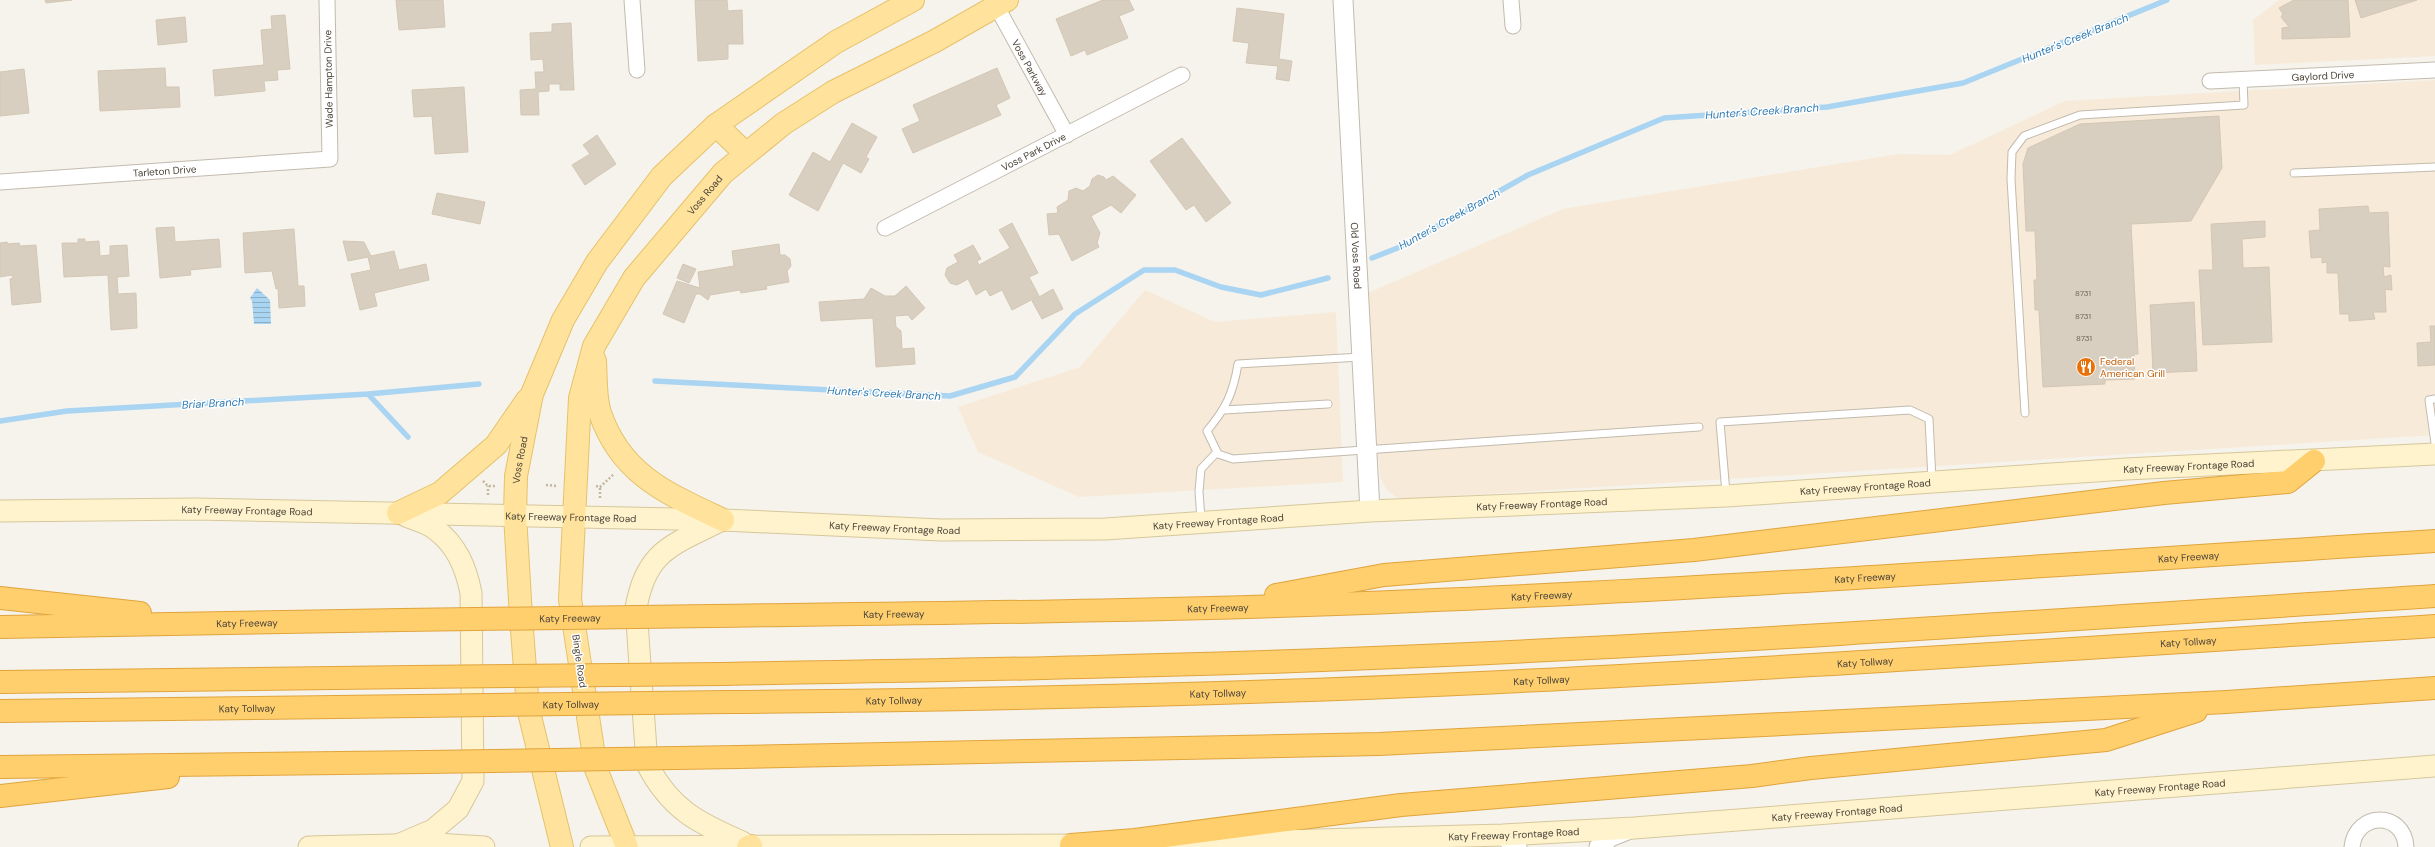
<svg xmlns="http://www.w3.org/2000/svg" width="2435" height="847" viewBox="0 0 2435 847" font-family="'DM Sans',sans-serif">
  <defs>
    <pattern id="water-rules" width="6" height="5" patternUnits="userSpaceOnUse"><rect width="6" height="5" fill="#a9d4f2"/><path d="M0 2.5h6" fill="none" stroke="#8caec5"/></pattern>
  </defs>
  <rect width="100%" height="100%" fill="#f6f3ec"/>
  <path fill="#f7ead8" d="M2279 0H2435V56L2255 65 2253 20Z
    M2435 80V435L1407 499 1396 497 1386 489 1380 476 1363 295 1563 209 1898 154 1950 155 2065 101Z
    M1145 290 1215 322 1336 312 1343 482 1079 497 978 452 958 407 1080 367Z"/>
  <path fill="url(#water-rules)" d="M257 288 270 300 271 324H254L252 301 250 298Z"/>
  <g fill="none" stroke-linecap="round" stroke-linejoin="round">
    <path stroke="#a9d4f2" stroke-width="5.5" d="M1372 258 1400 247 1528 175 1664 118 1827 107 1963 83 2167 0
      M655 381 950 396 1015 377 1075 314 1144 270H1175L1221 287 1261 295 1328 278
      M368 394 479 384
      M0 421 67 411 368 394 408 437"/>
  </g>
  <path fill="#d8cfc1" stroke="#d3c7b4" d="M45 0H72L46 3Z
    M396 0H443L445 27 399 30Z
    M695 0H727L728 11 742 10 743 44H728V59L698 61Z
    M1103 0H1129L1134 10 1119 16 1128 38 1087 55 1085 50 1071 56 1056 19Z
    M2294 0H2348L2350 37 2282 39V28L2289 27 2281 17 2283 14 2279 8Z
    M2355 0H2417L2361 18Z
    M1237 8 1284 14 1279 59 1292 61 1289 81 1276 79 1278 66 1246 63 1249 43 1233 41Z
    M285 15 290 69 277 70 278 80 264 81 265 91 215 96 213 70 264 65 261 30 272 29 271 16Z
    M185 17 187 42 158 45 156 20Z
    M571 23 574 90H560V84H549V91L538 92 539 115H521L520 90 536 89 535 72H544L543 59 531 60 530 33 552 32V24Z
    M165 68 166 87H179L180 107 100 111 98 71Z
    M997 68 1010 98 996 105 1001 115 913 153 902 129 920 121 913 105Z
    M24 69 29 113 0 116V72Z
    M464 87 468 152 435 154 432 116 414 117 412 90Z
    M2219 116 2222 168 2191 221 2131 224 2138 354H2134L2135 379 2105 380V384L2043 387 2039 310H2035L2034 280H2037L2035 231H2026L2023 164 2028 148 2080 124Z
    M852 123 877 137 866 157 869 159 861 173 843 163 818 211 789 195 813 152 830 162Z
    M597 135 616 164 585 185 572 165 590 154 583 145Z
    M1182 138 1231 203 1206 222 1194 205 1186 210 1150 161Z
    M1098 175 1104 177 1106 180 1113 176 1136 195 1121 213 1111 205 1091 216 1100 233 1097 243 1099 247 1072 261 1059 234 1049 235 1047 214 1058 213 1057 207 1068 200 1069 191 1076 188 1083 191 1090 186 1092 179Z
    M437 193 485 202 480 224 432 214Z
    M2368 206 2369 213 2388 212 2390 267 2383 266 2384 277 2391 275 2392 290 2385 289 2386 312H2373L2375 319 2349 321V314H2340L2338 273H2327V262L2322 263V257L2311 258 2309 231 2320 230 2319 209Z
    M2265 221V237L2242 239 2243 268 2269 267 2272 342 2203 345 2199 270H2213L2211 224Z
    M1012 223 1038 273 1029 277 1039 296 1012 310 1002 290 990 296 986 289 976 295 968 279 957 285 950 283 945 275 947 268 958 262 954 255 973 245 981 259 977 261 979 265 1010 248 999 230Z
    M174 227 175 242 219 239 221 267 190 270 191 275 160 278 156 228Z
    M294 229 298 286H304L305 306 279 308 278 288 276 289 272 271 245 273 243 233Z
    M78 239H85V242L99 241 100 256 110 255V246L127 245 129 276 117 277 118 294 136 293 137 328 111 330 108 275 64 277 62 243H78Z
    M343 241 364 242 371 256 394 251 399 270 426 264 429 280 374 293 377 306 360 310 351 274 371 270 368 257 348 261Z
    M7 242 8 244 19 243 20 246 36 245 41 302 12 305 10 279 13 278 12 275 0 277V243Z
    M779 244 780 255H785L790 259 791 266 787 271 789 282 766 286 767 289 741 293 740 290 710 295 708 300 700 294H696L684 323 663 314 677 281 700 288 698 272 734 266 732 251Z
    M683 264 696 269 689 283 677 278Z
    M906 286 925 308 912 320 908 315 895 316 896 327 901 331 902 349 914 348 915 364 876 367 873 318 821 321 819 302 864 299 871 288 885 296H895Z
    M1053 289 1063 309 1042 319 1032 301Z
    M2194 302 2197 371 2153 373 2150 305Z
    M2430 326H2435V365L2418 366 2417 343 2431 342Z"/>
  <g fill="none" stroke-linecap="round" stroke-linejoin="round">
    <defs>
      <path id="service" d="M2294 173 2435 167
        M1361 357 1238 364C1233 394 1226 408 1207 431L1218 454 1233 459 1699 427
        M2435 399 2429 400 2435 443
        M1224 410 1328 404
        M2025 413 2011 179 2012 152 2024 136 2080 115 2244 105 2243 80
        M1726 493 1720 422 1910 410 1929 419 1932 480
        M1201 520 1199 491 1201 469 1217 452"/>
      <g id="minor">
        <path d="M632 0 637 70"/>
        <path id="s1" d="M993 0 1067 135"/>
        <path d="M1511 0 1513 26"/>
        <path id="s2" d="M2210 81 2435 70"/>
        <path id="s3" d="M0 182 330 159 327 0"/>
        <path id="s4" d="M885 228 1182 75"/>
        <path d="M2352 847C2356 811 2404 811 2406 847"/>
      </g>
      <g id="tertiary">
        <path id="s5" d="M1343 0 1370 511"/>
        <path d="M1503 835 1517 847"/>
        <path d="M1599 847 1610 837 1630 829"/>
      </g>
      <g id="secondary">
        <path id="s6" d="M0 511 196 509 723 520 941 530 1105 529 1370 511 1726 496 2126 469 2435 454"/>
        <path d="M720 521C673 545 646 550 636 608L647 764C670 809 698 823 742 842"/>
        <path id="s7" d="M1168 844 1503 835 1634 828 2435 766"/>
        <path d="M398 845 433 830 458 809 473 781 471 593C466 568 457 545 435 529 428 523 415 520 406 516"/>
        <path d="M309 847 436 844 484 847"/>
        <path d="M591 847 1089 845"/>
      </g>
      <g id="primary">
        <path d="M716 125 746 154"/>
        <path d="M595 361C596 377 595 398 600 413 621 475 668 494 723 520"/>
        <path d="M398 513 440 493 496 445 527 400"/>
        <path id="s8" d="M562 847 528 708 521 617 515 515 516 476 532 394 563 320 597 262 662 176 716 125 836 42 913 0"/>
        <path id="s9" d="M627 847 596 769 570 599 580 398 594 346 634 278 723 173 783 124 833 92 935 41 1007 0"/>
        <path d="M748 847 751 846"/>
      </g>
      <g id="motorway">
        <path d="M1276 595 1384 575 1694 550 2164 493 2288 482 2314 461"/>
        <path d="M0 598 140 613"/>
        <path id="s10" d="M711 616C945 613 1180 611 1414 601 1754 587 2095 562 2435 541"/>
        <path id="s11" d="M0 627 402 620"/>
        <path d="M723 674C964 670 1205 666 1446 655 1776 640 2105 617 2435 596"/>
        <path d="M0 682 413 677"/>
        <path id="s12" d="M728 702C971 700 1215 695 1458 684 1784 669 2109 646 2435 626"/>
        <path id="s13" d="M0 711 419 706"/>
        <path d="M738 757 1379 744 2226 702 2435 688"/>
        <path d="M0 767 426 762"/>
        <path d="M0 796 168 777"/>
        <path d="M1071 845 1135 840 1401 805 1752 776 1811 768 2106 740 2196 711"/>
      </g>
    </defs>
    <use href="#service" stroke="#c2bbae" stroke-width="9"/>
    <use href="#minor" stroke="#c2bbae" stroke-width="17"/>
    <use href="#tertiary" stroke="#c2bbae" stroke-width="21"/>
    <use href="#secondary" stroke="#d6c79b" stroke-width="23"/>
    <use href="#primary" stroke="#e6c16a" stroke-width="24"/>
    <use href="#motorway" stroke="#e0a43c" stroke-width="24"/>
    <path stroke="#c4b79f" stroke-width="2.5" stroke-dasharray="2 2" stroke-linecap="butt" d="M483 481 488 486H496
      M546 485 557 486
      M596 486 600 487 614 474
      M488 495V486
      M600 498V487"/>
    <use href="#service" stroke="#fff" stroke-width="7"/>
    <use href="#minor" stroke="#fff" stroke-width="15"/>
    <use href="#tertiary" stroke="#fff" stroke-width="19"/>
    <use href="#secondary" stroke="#fff3cd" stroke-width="21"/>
    <use href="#primary" stroke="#ffe39c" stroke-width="22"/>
    <use href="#motorway" stroke="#ffcf6e" stroke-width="22"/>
    <defs>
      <g id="motorway-bridge">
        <path id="s14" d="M402 620 711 616"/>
        <path d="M413 677 723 674"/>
        <path id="s15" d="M419 706 728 702"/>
        <path d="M426 762 738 757"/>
      </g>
    </defs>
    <use href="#motorway-bridge" stroke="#e0a43c" stroke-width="24" stroke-linecap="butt"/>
    <use href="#motorway-bridge" stroke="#ffcf6e" stroke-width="22"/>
  </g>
  <defs>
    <symbol id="restaurant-disc" viewBox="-11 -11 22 22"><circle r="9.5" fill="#e8710a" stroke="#fff"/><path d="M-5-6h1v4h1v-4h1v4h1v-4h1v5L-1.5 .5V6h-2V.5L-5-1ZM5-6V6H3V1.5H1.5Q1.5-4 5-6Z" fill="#fff"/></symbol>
  </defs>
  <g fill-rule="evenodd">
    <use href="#restaurant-disc" x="2075" y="356" width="22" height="22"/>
  </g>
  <g text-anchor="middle" stroke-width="3" stroke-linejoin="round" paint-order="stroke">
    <g font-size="8" fill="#6e675b">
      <text x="2083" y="296">8731</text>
      <text x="2083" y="319">8731</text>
      <text x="2084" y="341">8731</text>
    </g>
    <g font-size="10" fill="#4b4439" stroke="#fff">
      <text dy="4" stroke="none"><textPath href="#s1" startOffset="77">Voss Parkway</textPath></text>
      <text dy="4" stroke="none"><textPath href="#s2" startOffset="113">Gaylord Drive</textPath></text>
      <text transform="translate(328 79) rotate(-91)" y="4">Wade Hampton Drive</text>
      <text dy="4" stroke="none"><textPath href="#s4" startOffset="167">Voss Park Drive</textPath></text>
      <text dy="4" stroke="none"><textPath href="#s3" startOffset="165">Tarleton Drive</textPath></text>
      <text dy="4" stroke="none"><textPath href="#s9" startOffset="699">Voss Road</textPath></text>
      <text dy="4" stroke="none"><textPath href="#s5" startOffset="256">Old Voss Road</textPath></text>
      <text dy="4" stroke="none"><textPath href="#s8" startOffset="392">Voss Road</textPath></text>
      <text dy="4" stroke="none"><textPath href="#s6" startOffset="2191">Katy Freeway Frontage Road</textPath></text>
      <text dy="4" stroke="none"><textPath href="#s6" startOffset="1867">Katy Freeway Frontage Road</textPath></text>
      <text dy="4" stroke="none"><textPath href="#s6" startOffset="1543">Katy Freeway Frontage Road</textPath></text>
      <text dy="4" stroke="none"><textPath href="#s6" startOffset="247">Katy Freeway Frontage Road</textPath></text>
      <text dy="4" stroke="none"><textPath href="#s6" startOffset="571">Katy Freeway Frontage Road</textPath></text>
      <text dy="4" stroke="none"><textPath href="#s6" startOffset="1219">Katy Freeway Frontage Road</textPath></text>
      <text dy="4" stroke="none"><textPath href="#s6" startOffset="895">Katy Freeway Frontage Road</textPath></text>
      <text dy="4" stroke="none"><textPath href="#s10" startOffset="1479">Katy Freeway</textPath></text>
      <text dy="4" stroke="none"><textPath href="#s10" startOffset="1155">Katy Freeway</textPath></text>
      <text dy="4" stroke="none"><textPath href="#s10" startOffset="831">Katy Freeway</textPath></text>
      <text dy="4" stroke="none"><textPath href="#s10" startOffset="507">Katy Freeway</textPath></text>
      <text dy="4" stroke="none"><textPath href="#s10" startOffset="183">Katy Freeway</textPath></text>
      <text dy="4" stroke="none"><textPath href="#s14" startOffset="168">Katy Freeway</textPath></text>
      <text dy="4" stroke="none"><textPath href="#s11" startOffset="247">Katy Freeway</textPath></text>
      <text dy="4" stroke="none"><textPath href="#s12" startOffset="1462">Katy Tollway</textPath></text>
      <text transform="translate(580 661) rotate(82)" y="4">Bingle Road</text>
      <text dy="4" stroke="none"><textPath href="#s12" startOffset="1138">Katy Tollway</textPath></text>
      <text dy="4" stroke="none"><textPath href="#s12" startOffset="814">Katy Tollway</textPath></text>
      <text dy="4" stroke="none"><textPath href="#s12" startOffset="490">Katy Tollway</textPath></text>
      <text dy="4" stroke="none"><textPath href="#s12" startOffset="166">Katy Tollway</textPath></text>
      <text dy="4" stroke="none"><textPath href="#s15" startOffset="152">Katy Tollway</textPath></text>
      <text dy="4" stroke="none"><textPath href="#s13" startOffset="247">Katy Tollway</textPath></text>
      <text dy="4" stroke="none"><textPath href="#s7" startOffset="994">Katy Freeway Frontage Road</textPath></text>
      <text dy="4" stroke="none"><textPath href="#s7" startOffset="670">Katy Freeway Frontage Road</textPath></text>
      <text dy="4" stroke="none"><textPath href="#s7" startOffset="346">Katy Freeway Frontage Road</textPath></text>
    </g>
    <g font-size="10" fill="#c56008" stroke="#fff" text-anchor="start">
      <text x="2100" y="365">Federal<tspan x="2100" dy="12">American Grill</tspan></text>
    </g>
    <g font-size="11" font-style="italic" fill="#2e7ab2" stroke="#fff">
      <text transform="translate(2075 38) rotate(-22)" y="4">Hunter's Creek Branch</text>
      <text transform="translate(1762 111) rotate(-4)" y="4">Hunter's Creek Branch</text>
      <text transform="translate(1449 219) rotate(-29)" y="4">Hunter's Creek Branch</text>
      <text transform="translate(884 393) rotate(3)" y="4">Hunter's Creek Branch</text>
      <text transform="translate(213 403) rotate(-3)" y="4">Briar Branch</text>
    </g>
  </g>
</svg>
